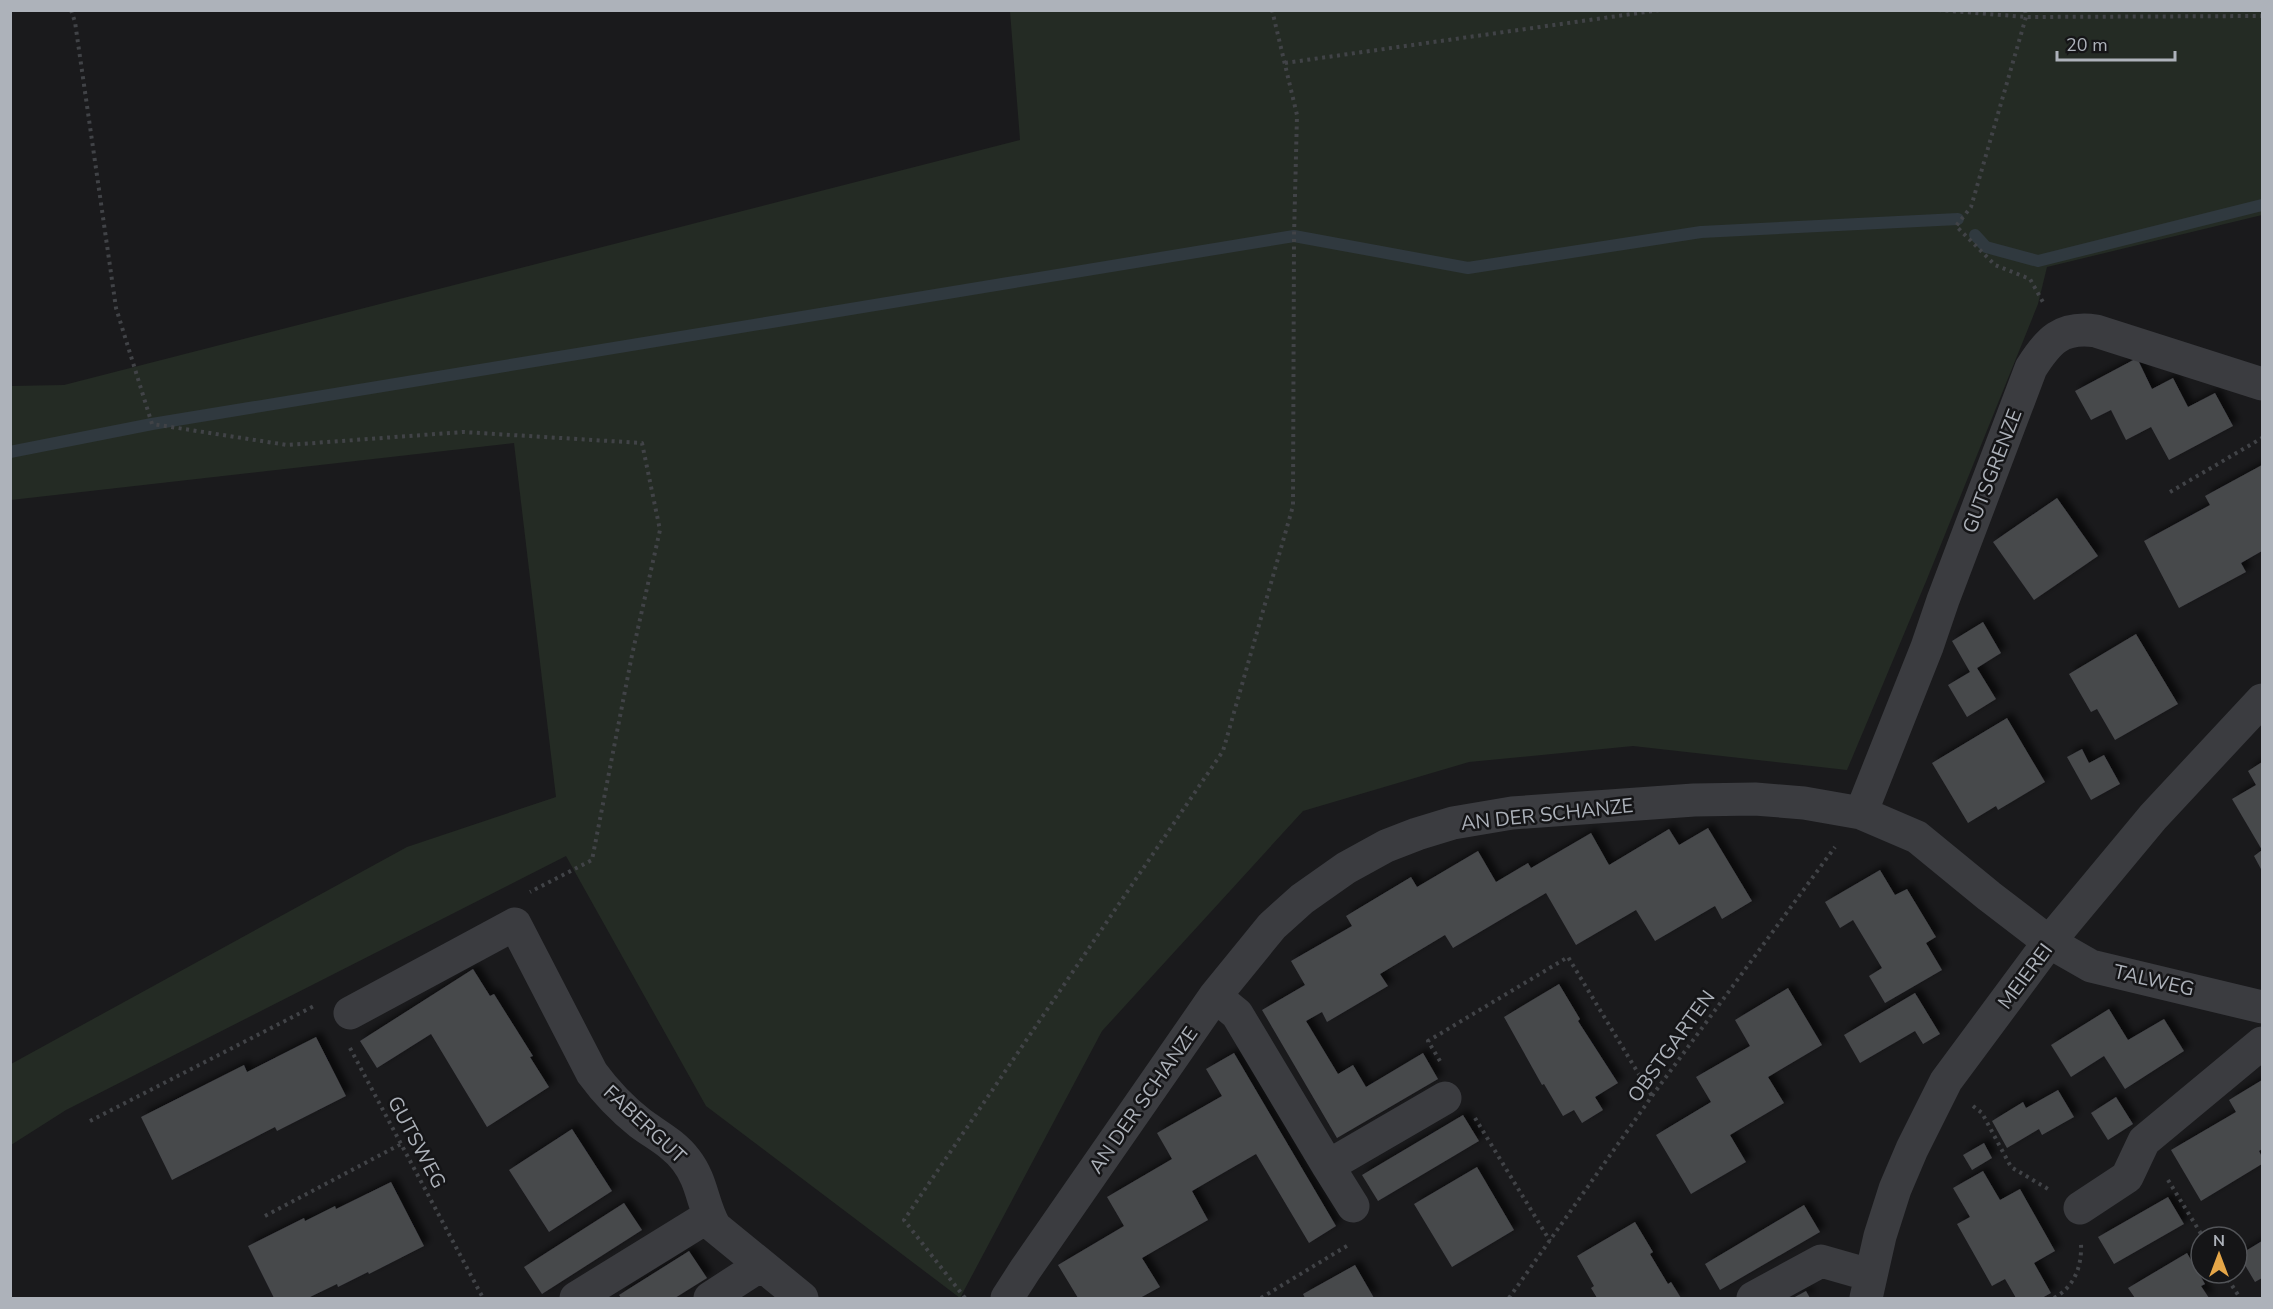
<svg xmlns="http://www.w3.org/2000/svg" width="2273" height="1309" viewBox="0 0 2273 1309" font-family="'Nunito Sans',sans-serif">
  <defs>
    <filter id="shadow"><feDropShadow dx="5.5" dy="-5.5" stdDeviation="3" flood-color="#0009"/></filter>
  </defs>
  <rect width="100%" height="100%" fill="#1a1a1c"/>
  <path fill="#242b24" d="M1010 11H2262V215L2047 267 2038 304 1927 579 1847 770 1633 746 1469 762 1303 811 1102 1031 960 1298 706 1106 566 856 66 1110 11 1145V1064L407 847 556 797 514 443 11 500V386L64 385 1020 140Z"/>
  <g fill="none" stroke-linecap="round" stroke-linejoin="round">
    <path stroke="#30393f" stroke-width="12" d="M1975 235 1986 247 2038 261 2262 205
      M10 452 152 424 1294 236 1468 268 1701 232 1958 219"/>
  </g>
  <path fill="#47484c" filter="url(#shadow)" d="M2137 358 2152 389 2173 378 2188 407 2215 393 2233 426 2169 460 2151 427 2126 440 2111 410 2091 420 2075 391Z
    M2262 465V551L2241 563 2246 572 2179 608 2144 541 2210 505 2205 496Z
    M2057 498 2098 556 2034 600 1993 542Z
    M1983 622 2001 653 1977 668 1996 699 1967 717 1948 685 1970 672 1952 641Z
    M2136 634 2178 704 2115 740 2097 709 2091 712 2069 674Z
    M2007 718 2045 782 1998 810 1996 806 1968 823 1932 763Z
    M2082 749 2089 763 2104 755 2120 784 2091 800 2067 757Z
    M2262 762V871L2254 856 2262 850 2232 799 2256 785 2248 771Z
    M1708 828 1752 901 1722 919 1715 906 1655 941 1636 910 1576 945 1546 893 1453 948 1445 935 1380 974 1388 986 1327 1022 1322 1012 1306 1021 1338 1074 1353 1065 1366 1087 1423 1053 1438 1079 1337 1138 1262 1010 1305 985 1291 961 1352 926 1346 916 1411 877 1417 887 1478 851 1496 882 1528 863 1531 868 1591 833 1609 865 1669 829 1679 845Z
    M1880 870 1895 895 1907 889 1936 937 1926 943 1942 970 1885 1003 1869 976 1882 968 1853 920 1840 928 1825 902Z
    M473 969 490 996 494 994 533 1056 530 1057 549 1087 487 1127 431 1034 377 1068 360 1041Z
    M1559 984 1580 1019 1578 1021 1618 1083 1595 1097 1603 1110 1582 1123 1574 1110 1563 1116 1544 1084 1542 1085 1504 1017Z
    M1788 988 1822 1045 1768 1077 1784 1103 1730 1135 1746 1162 1691 1194 1656 1135 1711 1102 1696 1077 1750 1046 1735 1020Z
    M1915 993 1940 1034 1923 1044 1915 1031 1860 1063 1844 1035Z
    M2109 1009 2128 1040 2164 1019 2184 1051 2125 1089 2104 1056 2071 1077 2051 1045Z
    M316 1037 346 1096 277 1131 275 1127 172 1180 141 1117 244 1065 247 1072Z
    M1234 1053 1336 1226 1309 1243 1256 1154 1192 1191 1208 1220 1142 1258 1160 1287 1140 1298H1078L1058 1265 1124 1226 1107 1197 1172 1159 1157 1133 1222 1096 1206 1069Z
    M2262 1080V1149L2259 1151 2262 1157V1164L2201 1201 2171 1150 2236 1112 2229 1100Z
    M2058 1090 2074 1117 2042 1135 2039 1129 2007 1148 1992 1121 2023 1102 2026 1108Z
    M2116 1097 2133 1124 2108 1140 2091 1113Z
    M1463 1115 1479 1141 1378 1201 1362 1175Z
    M572 1129 612 1191 549 1232 509 1170Z
    M1984 1143 1992 1158 1972 1170 1963 1155Z
    M1477 1167 1514 1230 1452 1267 1414 1204Z
    M1983 1171 2000 1200 2020 1189 2055 1251 2034 1263 2051 1293 2042 1298H2016L2005 1279 1992 1286 1957 1224 1970 1217 1953 1188Z
    M391 1182 424 1246 369 1274 368 1272 338 1287 337 1284 308 1298H274L248 1246 304 1218 305 1221 335 1206 336 1209Z
    M2168 1197 2184 1224 2114 1264 2098 1237Z
    M624 1203 642 1230 542 1294 524 1267Z
    M1804 1205 1820 1232 1720 1290 1705 1264Z
    M1635 1222 1653 1252 1650 1254 1668 1284 1671 1282 1681 1298H1597L1591 1288 1594 1286 1577 1256Z
    M2262 1241V1278L2255 1282 2239 1255Z
    M689 1251 707 1278 675 1298H621L619 1295Z
    M2187 1253 2205 1284 2201 1286 2209 1298H2135L2128 1288Z
    M1355 1265 1374 1298H1305L1303 1294Z
    M1806 1291 1810 1298H1793Z"/>
  <g fill="none" stroke-linecap="round" stroke-linejoin="round">
    <path stroke="#414347" stroke-width="4" stroke-dasharray="3 4.5" stroke-linecap="butt" d="M71 10 75 22 116 308 152 424 287 445 463 432 642 443 660 530 632 655 592 860 530 892
      M1938 10 2026 17 2262 16
      M2025 10 2026 17 1971 207 1956 226 1995 265 2030 279 2044 304
      M1285 63 1660 10
      M2170 492 2262 438
      M350 1048 483 1298
      M1440 1061 1428 1041 1568 957 1652 1096
      M1973 1106 1982 1113 2011 1167 2048 1189
      M1475 1118 1550 1241
      M90 1121 314 1006
      M2168 1180 2203 1237
      M265 1216 401 1144
      M2224 1273 2240 1298
      M965 1298 904 1220 1223 751 1293 506 1294 236 1297 115 1272 10
      M1261 1298 1350 1244
      M1509 1298 1652 1096 1835 847
      M2054 1298C2074 1287 2082 1267 2081 1244"/>
    <path stroke="#3b3c40" stroke-width="33" d="M1861 813 1927 647 1943 600 2031 368C2048 341 2061 326 2096 331L2262 384
      M1215 996 1237 1014 1328 1166 1445 1098
      M350 1013 515 924 592 1073C606 1092 621 1108 640 1123 656 1135 673 1143 686 1160 703 1182 702 1205 715 1227L802 1298
      M1328 1166 1353 1206
      M2080 1208 2127 1177 2144 1141 2262 1043
      M576 1298 709 1216
      M710 1298 761 1265
      M1007 1298 1025 1270 1215 996 1272 926 1302 899 1346 868 1386 846 1417 834 1453 823 1512 813 1694 800 1755 799 1804 803 1861 813 1917 837 1989 896 2049 942 2091 966 2262 1007
      M1753 1298 1821 1261 1870 1275
      M1866 1298 1880 1236 1895 1189 1912 1149 1946 1081 2049 942 2153 817 2262 700"/>
  </g>
  <g text-anchor="middle" stroke-width="5" stroke-linejoin="round" paint-order="stroke">
    <g font-size="20" fill="#adb2ba" stroke="#151517">
      <text transform="translate(1992 471) rotate(-69)" y="7">GUTSGRENZE</text>
      <text transform="translate(1547 814) rotate(-6)" y="7">AN DER SCHANZE</text>
      <text transform="translate(2025 976) rotate(-53)" y="7">MEIEREI</text>
      <text transform="translate(2154 980) rotate(13)" y="7">TALWEG</text>
      <text transform="translate(1671 1046) rotate(-54)" y="7">OBSTGARTEN</text>
      <text transform="translate(1143 1100) rotate(-55)" y="7">AN DER SCHANZE</text>
      <text transform="translate(645 1124) rotate(43)" y="7">FABERGUT</text>
      <text transform="translate(417 1142) rotate(62)" y="7">GUTSWEG</text>
    </g>
  </g>
  <rect width="2273" height="1309" fill="none" stroke="#adb2ba" stroke-width="24"/>
  <g transform="translate(2219 1255)"><circle r="28" fill="#151517" stroke="#525458" stroke-width="1.5"/>
  <path d="M0-4.5L10 22L0 15L-10 22Z" fill="#e5a648"/>
  <text y="-9" font-size="16" font-weight="bold" text-anchor="middle" fill="#adb2ba">N</text>
  </g>
  <path d="M2057 51v9h118v-9" fill="none" stroke="#adb2ba" stroke-width="3"/>
  <text x="2066" y="51" font-size="18" fill="#adb2ba" stroke="#151517" stroke-width="4.5" paint-order="stroke">20 m</text>
</svg>
